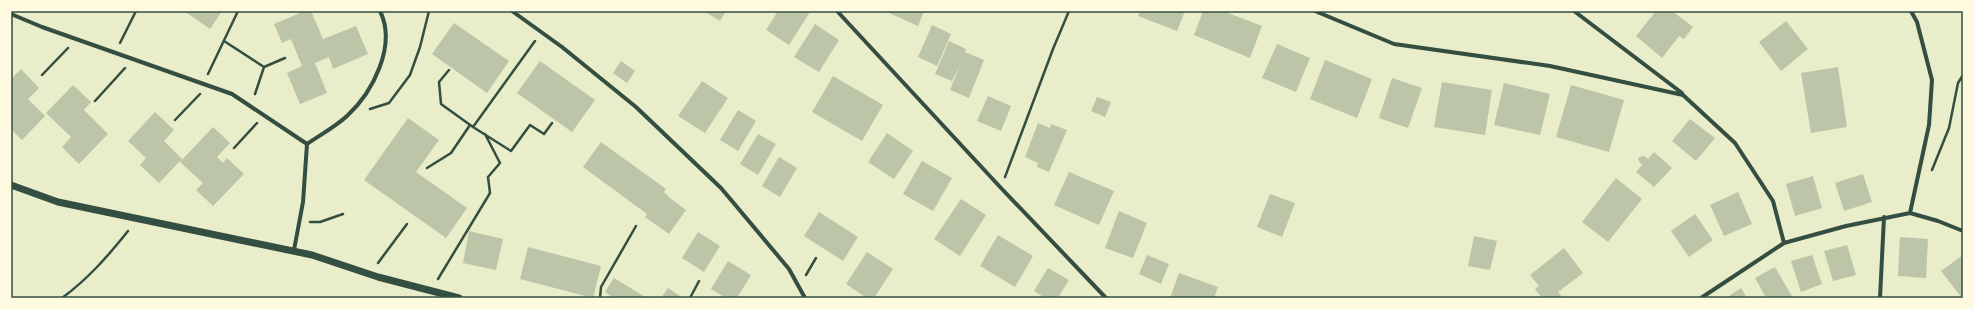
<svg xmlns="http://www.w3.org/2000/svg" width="1974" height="309" viewBox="0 0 1974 309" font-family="'Source Sans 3',sans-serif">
  <rect width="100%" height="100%" fill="#e9edc9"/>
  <path fill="#bcc5a7" d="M184 11H222L210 29Z
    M305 11H311L323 39 356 26 368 54 333 69 329 57 315 63 327 93 300 104 287 73 302 66 291 39 282 43 274 24Z
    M704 11H726L720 21Z
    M778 11 810 12 789 45 766 30Z
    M885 11H924L918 26Z
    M1140 11H1185L1177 31 1138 16Z
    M1203 11H1223L1262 26 1250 58 1194 35Z
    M1656 11H1672L1693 27 1684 39 1679 36 1662 58 1636 36Z
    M1786 21 1808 49 1781 71 1759 42Z
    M454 23 509 61 487 93 432 54Z
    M815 24 839 40 819 72 794 57Z
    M932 25 951 34 937 66 918 57Z
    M949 41 966 49 965 52 984 60 969 98 950 90 960 65 952 81 935 74Z
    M1277 44 1310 58 1296 92 1262 78Z
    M1325 60 1372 79 1357 118 1310 99Z
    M540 61 595 100 572 132 517 93Z
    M621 61 635 71 627 83 613 73Z
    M1838 67 1847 127 1811 133 1801 73Z
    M21 69 39 88 28 99 45 116 22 140 11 129V79Z
    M833 76 883 105 862 141 812 112Z
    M1392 78 1422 88 1408 128 1379 118Z
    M702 81 728 98 705 133 678 116Z
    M1442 82 1492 90 1485 135 1434 127Z
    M1504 83 1550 94 1540 135 1494 125Z
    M73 85 91 102 84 110 108 134 79 164 62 147 71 137 46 113Z
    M1571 85 1624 100 1609 152 1556 137Z
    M988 96 1011 106 1001 131 977 121Z
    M1097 97 1111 102 1105 117 1091 111Z
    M738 110 756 121 738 151 720 140Z
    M155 112 174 130 164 141 182 159 159 183 140 165 146 158 128 141Z
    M408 118 439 140 416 172 467 208 446 238 364 180Z
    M1690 119 1715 138 1696 161 1672 141Z
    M1038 123 1050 128 1051 124 1067 130 1049 172 1037 167 1038 163 1025 157Z
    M213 127 230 143 217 157 223 163 227 158 244 174 213 206 196 190 203 183 180 162Z
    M887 133 913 151 894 179 868 162Z
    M758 134 776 144 758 175 740 164Z
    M601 142 666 189 664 192 670 198 686 210 669 234 645 217 647 214 583 167Z
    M1654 152 1672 168 1654 187 1636 172 1642 165 1638 160 1639 157 1644 156 1648 159Z
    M779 157 797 168 780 197 762 186Z
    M922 161 952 178 933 211 903 194Z
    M1069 172 1114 191 1099 225 1054 205Z
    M1863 174 1872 202 1844 211 1835 183Z
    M1813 176 1822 208 1795 216 1786 184Z
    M1616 178 1642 199 1608 242 1582 222Z
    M1738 192 1752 224 1724 236 1710 205Z
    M1270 194 1295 203 1282 237 1257 227Z
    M961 199 986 215 960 256 934 239Z
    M1119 211 1147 223 1133 258 1105 248Z
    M819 212 858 237 843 261 804 236Z
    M1695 214 1713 240 1689 257 1671 231Z
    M469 231 503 239 496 270 463 263Z
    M698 232 720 246 704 272 682 258Z
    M998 235 1033 256 1015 287 980 266Z
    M1474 236 1497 241 1490 270 1468 266Z
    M1900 237 1928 239 1926 278 1898 276Z
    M1847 245 1856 275 1833 281 1824 251Z
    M528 247 601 266 593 298 520 279Z
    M1564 248 1583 273 1558 292 1563 298H1542L1535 289 1539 286 1530 275Z
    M867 252 893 269 874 298H867L846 284Z
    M1147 255 1169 264 1161 284 1139 274Z
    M1812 255 1822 284 1801 292 1791 261Z
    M1963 255V298H1962L1941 271Z
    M728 261 751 275 737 298H726L711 289Z
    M1775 267 1793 298H1766L1755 278Z
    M1048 268 1069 280 1058 298H1045L1034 291Z
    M1179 273 1218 287 1214 298H1170Z
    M614 278 642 295 646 298H614L605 292Z
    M668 288 683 298H661Z
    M1741 288 1747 298H1726Z"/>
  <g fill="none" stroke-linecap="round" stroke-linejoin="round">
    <path stroke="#344e41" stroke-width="2.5" d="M224 41 264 67
      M120 43 136 11
      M449 70 439 82 441 104 473 127 535 41
      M208 74 238 11
      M42 75 68 48
      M255 94 264 67 285 58
      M95 101 125 68
      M370 109 389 103 410 75 420 47 429 11
      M175 120 200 94
      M473 127 511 151 530 125 544 134 552 123
      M234 148 257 123
      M427 168 451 153 470 125
      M1932 170 1949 128 1958 83 1963 75
      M1005 177 1053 49 1069 11
      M310 222H320L343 214
      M378 263 407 224
      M806 275 816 258
      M438 279 490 193 488 177 500 163 485 134
      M62 298C88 279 108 256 128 231
      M600 298 601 287 636 226
      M690 298 699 281"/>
    <path stroke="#344e41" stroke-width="4" d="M512 11 562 47 636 107 721 188 789 269 805 298
      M837 11 1001 188 1106 298
      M1315 11 1394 44 1550 66 1683 95 1735 143 1773 201 1784 243
      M1574 11 1682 93
      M11 14 42 27 232 94 307 144
      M307 144C320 135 335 127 347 116 373 92 397 45 380 11
      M1910 213 1929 125 1932 80 1917 22 1911 11
      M294 250 303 202 307 144
      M1701 298 1784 243 1846 226 1910 213 1938 221 1963 231
      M1880 298 1884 217"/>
    <path stroke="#344e41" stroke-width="7" d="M11 185 58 202 312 255 378 277 459 298"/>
  </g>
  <rect width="1974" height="309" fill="none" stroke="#fefae0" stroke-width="24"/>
  <rect x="12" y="12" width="1950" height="285" fill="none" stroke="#344e41" stroke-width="1.5"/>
</svg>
